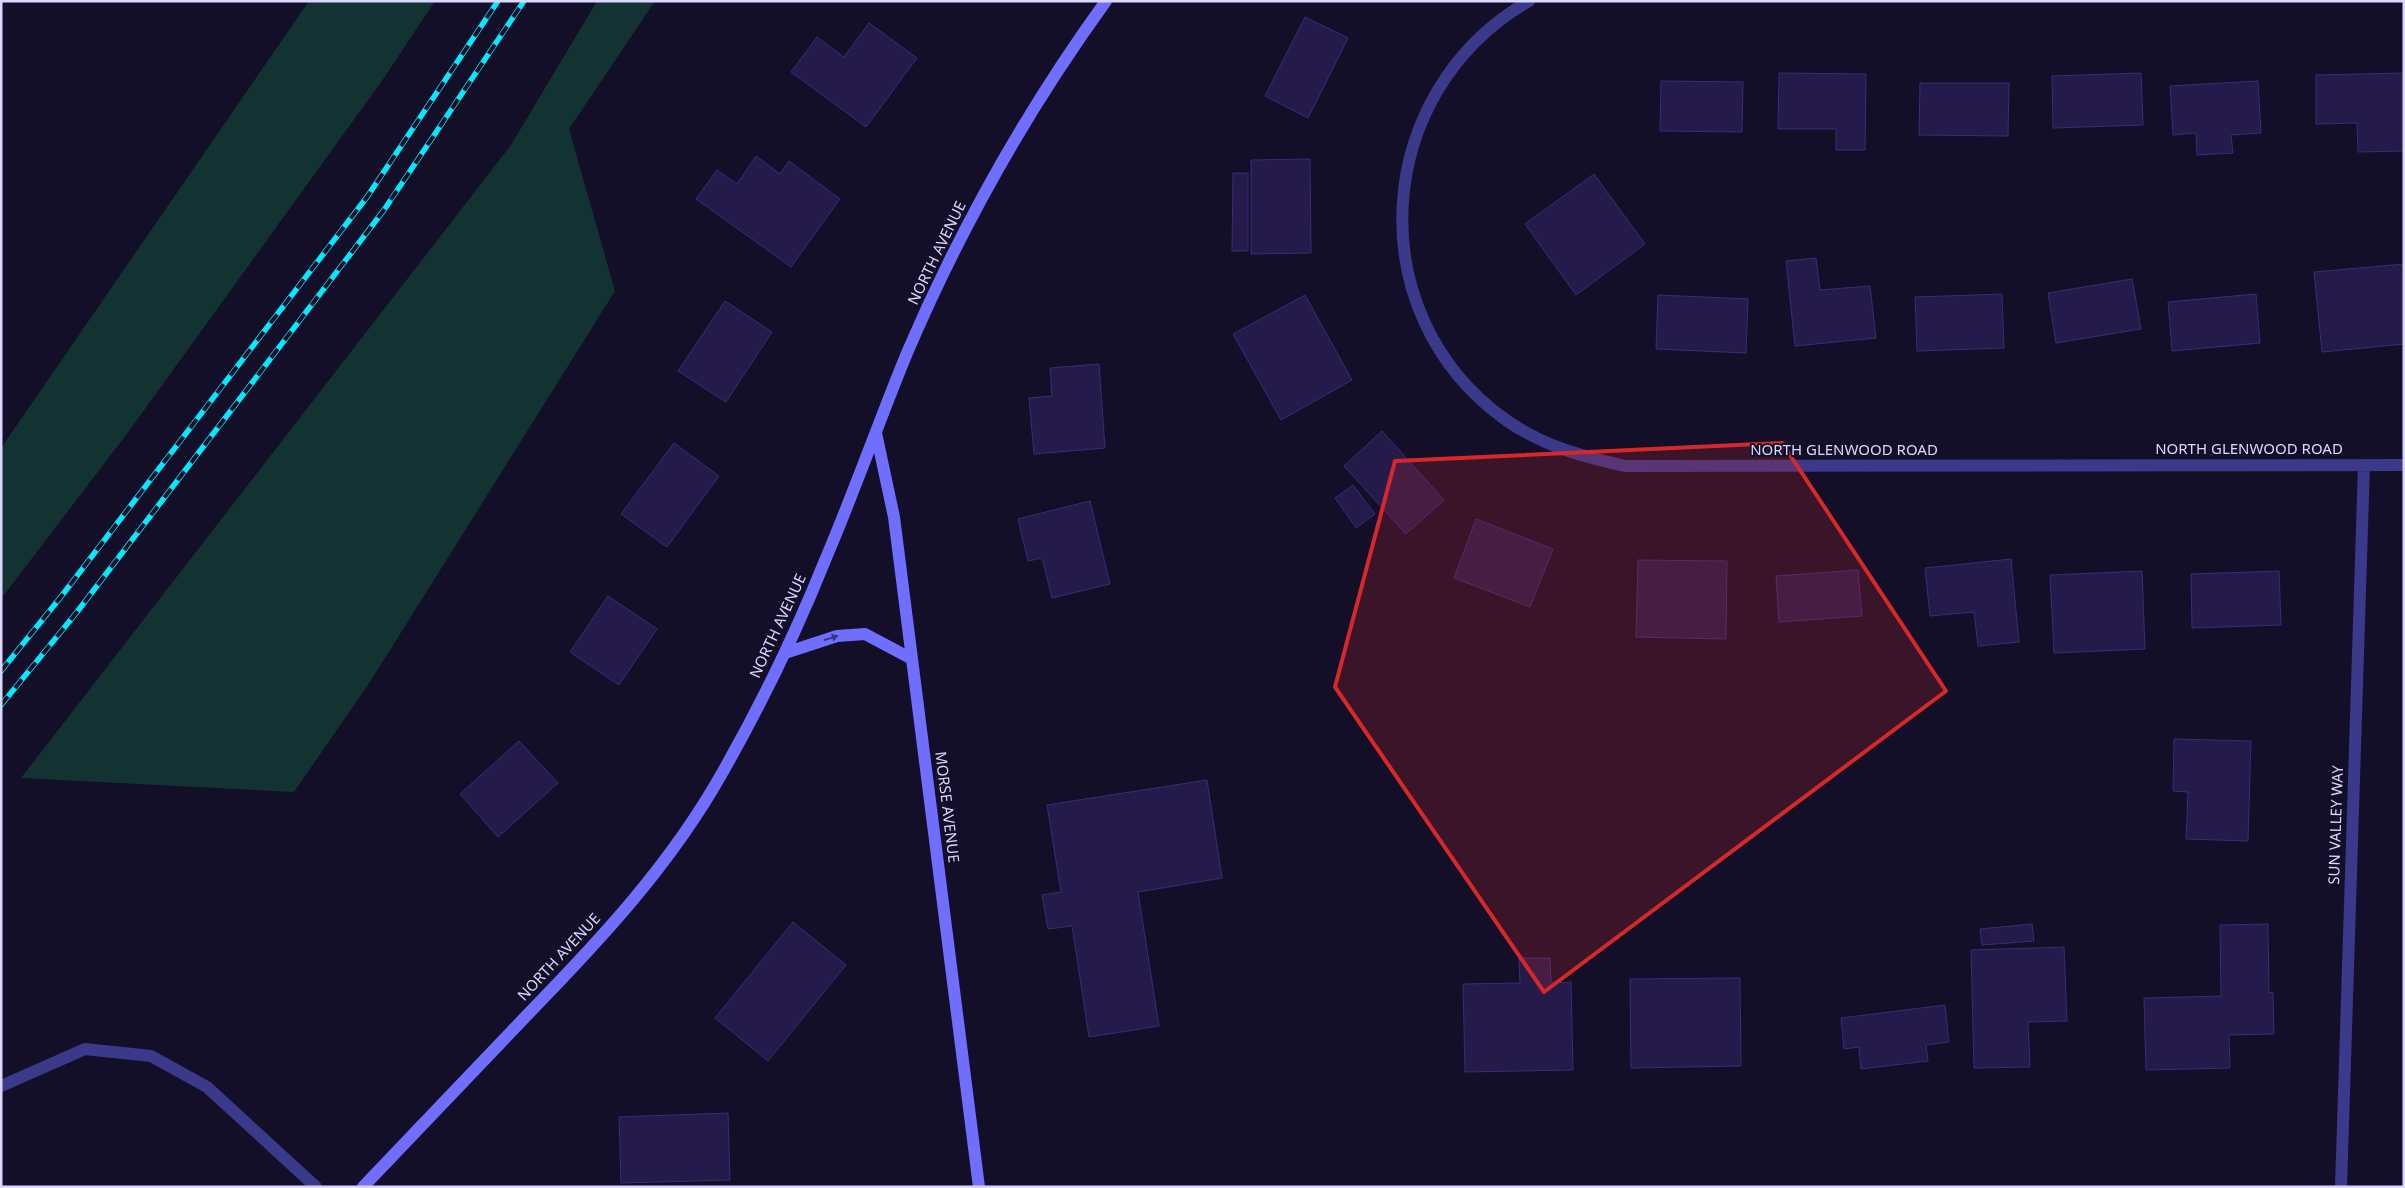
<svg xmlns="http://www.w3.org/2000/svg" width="2405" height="1188" viewBox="0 0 2405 1188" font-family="'Noto Sans',sans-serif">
  <rect width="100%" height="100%" fill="#130f29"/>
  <path fill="#123331" d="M309 1H435L384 78 129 431 1 599V448Z
    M597 1H655L569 129 615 291 370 682 294 792 21 778 511 145Z"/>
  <path fill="#241b4a" stroke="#3a2c77" d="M1305 17 1348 38 1308 118 1265 96Z
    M869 23 917 58 866 127 791 72 817 37 844 57Z
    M1779 73 1866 74 1865 150H1836V129H1778Z
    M2141 73 2143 125 2053 128 2052 76Z
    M2404 73V151L2358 152 2357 123 2316 124V75Z
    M1661 81 1743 82 1742 132 1660 131Z
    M2258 81 2261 133 2231 135 2233 153 2197 155 2196 133 2173 135 2170 86Z
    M1920 83H2009L2008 136 1919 135Z
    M756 156 780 174 789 161 840 199 791 267 696 199 717 170 737 184Z
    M1310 159 1311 253 1251 254V160Z
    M1233 173H1248V251H1232Z
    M1594 174 1645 244 1576 295 1525 224Z
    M1816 258 1820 290 1870 286 1876 338 1795 346 1786 261Z
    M2404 264V344L2322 352 2314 272Z
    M2132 279 2141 329 2056 343 2048 293Z
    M2002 294 2004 348 1917 351 1915 297Z
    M2256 294 2260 343 2172 351 2168 302Z
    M1305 295 1352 380 1281 420 1233 334Z
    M1658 295 1748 299 1746 353 1656 349Z
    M725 301 772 332 726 402 678 371Z
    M1099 364 1105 448 1034 454 1029 398 1052 396 1050 368Z
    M1382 431 1444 500 1406 534 1344 466Z
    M674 443 719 476 667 547 621 514Z
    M1353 485 1375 514 1356 528 1335 498Z
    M1090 501 1110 584 1052 598 1042 558 1028 561 1018 519Z
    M1476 519 1553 549 1530 607 1454 578Z
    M2011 559 2019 642 1978 646 1974 612 1930 616 1925 568Z
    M1638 560 1727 561 1726 639 1636 637Z
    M1858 570 1862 616 1779 622 1776 576Z
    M2142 571 2145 649 2054 653 2050 575Z
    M2279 571 2281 625 2192 628 2191 574Z
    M608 596 657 629 619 685 570 652Z
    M2174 739 2251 741 2248 841 2186 839 2188 792 2173 791Z
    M519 741 558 783 498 837 460 794Z
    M1207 780 1222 878 1138 892 1159 1026 1089 1037 1072 926 1048 929 1042 895 1061 892 1047 805Z
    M793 922 846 965 768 1061 715 1018Z
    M2032 924 2034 941 1982 945 1980 929Z
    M2268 924 2269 993 2273 992 2274 1034 2229 1035 2230 1068 2146 1070 2144 998 2221 996 2220 925Z
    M2064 947 2067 1021 2028 1022 2030 1067 1974 1068 1971 950Z
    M1519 958H1550L1551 983 1571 982 1573 1070 1465 1072 1463 984 1520 983Z
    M1740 978 1741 1066 1631 1068 1630 979Z
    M1945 1005 1949 1042 1926 1045 1928 1061 1861 1069 1859 1047 1844 1049 1841 1018Z
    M728 1113 730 1180 621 1183 619 1117Z"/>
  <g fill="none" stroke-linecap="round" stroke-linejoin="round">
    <path stroke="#3b3989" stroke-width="12" d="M1 1086 85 1049 151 1056 207 1087 316 1187"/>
    <path stroke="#3b3989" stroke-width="12" d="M1529 1C1372 91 1357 314 1506 420 1543 446 1581 456 1625 466L2404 465
      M2341 1187 2364 465"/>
    <path stroke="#706eff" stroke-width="12" d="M876 433 894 517 979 1187
      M785 653 837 636 865 634 912 659
      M363 1187C419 1129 474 1070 530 1012 601 939 670 865 721 775 761 705 796 633 826 558 855 490 879 421 907 353 960 229 1027 110 1106 1"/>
    <defs>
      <path id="rail" d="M1 671 60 598 367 197 498 1
        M1 705 77 612 384 210 524 1"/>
    </defs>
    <use href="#rail" stroke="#03e9ff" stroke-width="5.5"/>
    <use href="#rail" stroke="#130f29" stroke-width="4" stroke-dasharray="11" stroke-linecap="butt"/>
  </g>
  <defs><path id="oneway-solid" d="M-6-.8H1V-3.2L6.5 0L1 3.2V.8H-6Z" transform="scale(1.25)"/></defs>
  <use fill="#38357f" href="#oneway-solid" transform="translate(831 638) rotate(-17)"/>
  <path fill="#d62828" fill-opacity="0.2" stroke="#d62828" stroke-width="4" stroke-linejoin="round" d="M1782 443 1946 691 1544 992 1335 687 1395 461Z"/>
  <g text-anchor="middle" stroke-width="4" stroke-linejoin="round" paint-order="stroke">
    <g font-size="15" fill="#dbd7ff" stroke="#130f29">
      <text transform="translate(937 253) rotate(-64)" y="5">NORTH AVENUE</text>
      <text x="2249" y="454">NORTH GLENWOOD ROAD</text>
      <text x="1844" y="455">NORTH GLENWOOD ROAD</text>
      <text transform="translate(778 626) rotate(-65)" y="5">NORTH AVENUE</text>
      <text transform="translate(947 807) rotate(83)" y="5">MORSE AVENUE</text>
      <text transform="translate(2336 825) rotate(-88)" y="5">SUN VALLEY WAY</text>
      <text transform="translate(559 957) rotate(-47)" y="5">NORTH AVENUE</text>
    </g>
  </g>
  <rect width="2405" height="1188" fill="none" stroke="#dbd7ff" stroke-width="5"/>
</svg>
